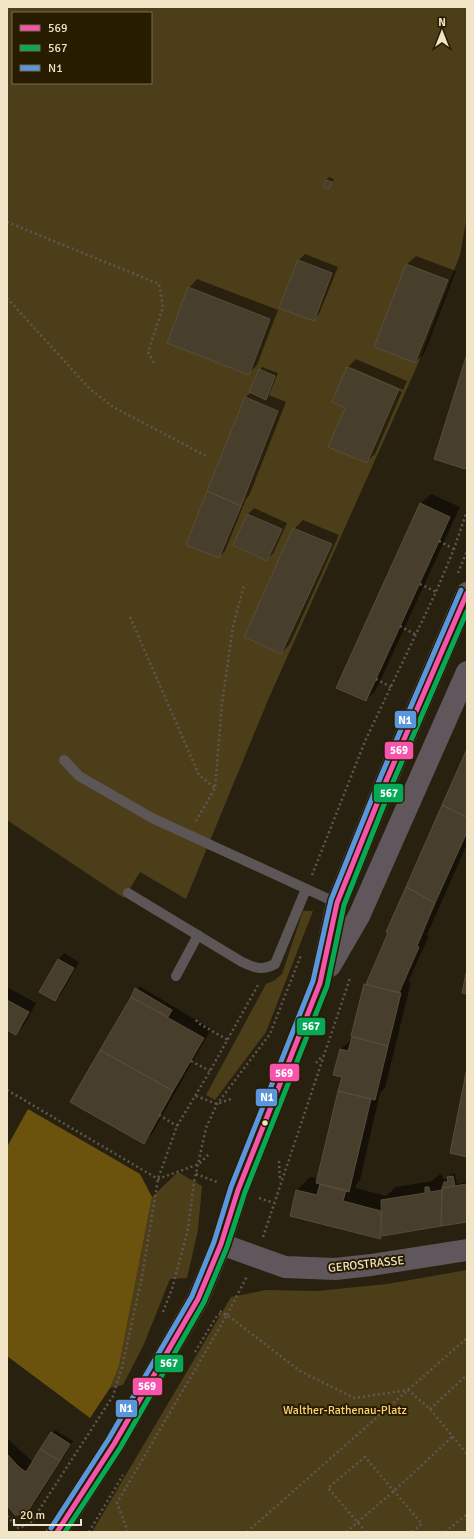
<svg xmlns="http://www.w3.org/2000/svg" width="474" height="1539" viewBox="0 0 474 1539" font-family="Signika,sans-serif">
  <rect width="100%" height="100%" fill="#282110"/>
  <path fill="#4d3e1a" fill-rule="evenodd" d="M7 7H467V216L460 255 417 366 268 700 186 899 140 872 124 898 7 820ZM13 13H151V83H13Z
    M303 911H313L266 1032 215 1100 206 1095 266 984 275 980 282 974Z
    M178 1172 202 1186 198 1230 187 1278 170 1279 144 1344 123 1385 110 1388 119 1366 152 1197Z
    M467 1270V1530L465 1532H92L231 1297 266 1290 317 1291 387 1284Z"/>
  <path fill="#6c530d" d="M28 1109 140 1174 152 1197 119 1366 110 1388 90 1418 7 1356V1147Z"/>
  <path fill="#0007" d="M329 177 334 179 329 188 326 180Z
    M305 254 338 267 319 314 313 320 281 307 299 260Z
    M416 256 456 271 424 354 415 362 375 346 407 264Z
    M197 279 278 310 257 365 249 373 189 288Z
    M356 359 407 381 403 390 350 367V369L402 392 375 454 366 462 346 408 348 367Z
    M262 367 278 373 269 395 286 402 249 496 246 499 225 551 219 557 245 398 251 392 260 370Z
    M431 494 460 507 376 690 366 700 420 504Z
    M254 508 287 523 273 554 267 559 234 545 248 514Z
    M303 520 339 535 290 644 281 653 294 529Z
    M467 754V844L427 935 429 936 408 982H411L385 1088 380 1093 360 1180 357 1183 355 1188 386 1196 396 1187 432 1181 439 1175 442 1174 443 1179 448 1178 451 1174 455 1173 457 1184 467 1182V1222L385 1234 381 1238 291 1216 297 1190 310 1177 318 1179 343 1076 341 1049 352 1039 365 984 368 981Z
    M64 953 79 962 61 994 55 1000 59 959Z
    M139 986 211 1029 152 1134 143 1142 72 1102Z
    M7 987 36 1003 24 1025 16 1034 7 1029Z
    M55 1430 73 1441 66 1451 67 1452 34 1504 25 1513 7 1504V1438L33 1462Z"/>
  <path fill="#483e2c" stroke="#594d3c" d="M326 180 332 182 329 189 323 186Z
    M298 260 332 273 314 321 279 308Z
    M406 264 448 280 415 363 374 347Z
    M188 287 270 319 249 375 167 343Z
    M467 354V464L465 469 434 459Z
    M347 367 399 389 367 463 328 447 345 408 332 402Z
    M259 369 275 376 266 400 249 392Z
    M245 397 278 411 241 506 207 491Z
    M207 491 241 506 219 558 186 545Z
    M420 503 450 517 366 701 336 688Z
    M247 514 282 529 267 561 233 545Z
    M293 528 332 544 281 654 244 637Z
    M467 749V817L442 805Z
    M442 805 467 817V832L435 903 406 887Z
    M406 887 435 903 417 946 419 947 399 993 366 984 388 933 386 932Z
    M58 959 74 968 55 1001 39 992Z
    M467 969V994L462 993Z
    M364 984 401 993 388 1046 351 1036Z
    M135 988 172 1010 168 1017 131 997Z
    M131 997 204 1038 173 1091 100 1050Z
    M7 1000 29 1012 16 1035 7 1030Z
    M352 1037 388 1046 375 1100 338 1091 342 1077 333 1075 340 1049 348 1051Z
    M100 1050 173 1091 144 1144 70 1102Z
    M466 1072H467V1084L464 1083Z
    M464 1083 467 1084V1157L450 1153Z
    M338 1091 371 1099 349 1192 316 1183Z
    M453 1176 455 1186 442 1188 444 1182H448L447 1177Z
    M320 1184 346 1190 343 1201 381 1211V1239L290 1216 296 1190 317 1195Z
    M467 1184V1222L441 1226 442 1188Z
    M425 1187H429L430 1192 442 1190 441 1226 382 1236 381 1200 425 1193Z
    M51 1432 70 1444 60 1461 40 1449Z
    M40 1449 60 1461 26 1514 15 1515 7 1505V1454L19 1467 26 1472Z"/>
  <g fill="none" stroke-linecap="round" stroke-linejoin="round">
    <path stroke="#5e5752" stroke-width="2.5" stroke-dasharray="2 3" stroke-linecap="butt" d="M7 222 159 284 163 307 148 352 154 363
      M7 298 89 388 113 407 208 457
      M439 541 454 549
      M458 573 467 551
      M420 584 436 592
      M130 617 199 775 215 788
      M400 626 416 635
      M376 679 391 687
      M196 821 215 788 222 703 233 627 244 585
      M312 875 366 739 436 592 454 549 467 511
      M196 1020 198 1023 228 1040
      M191 1061 210 1071
      M316 1063 323 1055
      M7 1090 158 1179 199 1164 209 1154
      M196 1096 217 1104 231 1099
      M159 1115 177 1126
      M279 1161 280 1181
      M196 1174 217 1182
      M259 1198 274 1203
      M263 1237 350 978
      M163 1312 172 1289 188 1229 194 1182 206 1128 217 1104 270 1034 301 955
      M227 1315 247 1276
      M195 1352 218 1314 227 1315 300 1371 354 1398 408 1390 430 1409 467 1454
      M430 1409 467 1375
      M7 1516 18 1528 30 1524 113 1396 122 1367 142 1277 158 1179 177 1126 210 1071 258 985
      M89 1532 123 1475
      M128 1532 117 1503 227 1315 218 1310
      M247 1532 467 1338
      M346 1532 394 1491 452 1437
      M366 1532 328 1488 365 1457 422 1524 412 1532
      M445 1532 467 1514"/>
    <path stroke="#5d5657" stroke-width="10" d="M64 760 79 776 152 818 337 903
      M128 893 242 962C255 968 262 971 275 964L306 889
      M176 976 198 935"/>
    <path stroke="#60575c" stroke-width="22" d="M330 966 359 916 467 672
      M221 1244 285 1267 335 1269 371 1265 467 1250
      M57 1532 114 1444 198 1299 221 1244 238 1190 320 983 337 903 387 779 467 593"/>
    <defs>
      <path id="bus-1" d="M57 1532 114 1444 198 1299 221 1244 238 1190 320 983 337 903 387 779 467 593"/>
      <path id="bus-2" d="M65 1532 120 1448 204 1302 227 1247 245 1192 327 986 344 905 393 782 467 611"/>
      <path id="bus-3" d="M51 1528 108 1440 192 1296 214 1242 231 1187 313 981 331 900 381 776 461 590"/>
    </defs>
    <use href="#bus-1" stroke="#281c00" stroke-width="8"/>
    <use href="#bus-2" stroke="#281c00" stroke-width="8"/>
    <use href="#bus-3" stroke="#281c00" stroke-width="8"/>
    <use href="#bus-1" stroke="#f653ac" stroke-width="5"/>
    <use href="#bus-2" stroke="#06aa56" stroke-width="5"/>
    <use href="#bus-3" stroke="#5a96dd" stroke-width="5"/>
  </g>
  <circle fill="#f1e4c7" stroke="#281c00" stroke-width="1.5" cx="265" cy="1123" r="3.5"/>
  <g text-anchor="middle" stroke-width="4" stroke-linejoin="round" paint-order="stroke">
    <g font-size="12" fill="#f1e4c7" stroke="#281c00">
      <text transform="translate(366 1264) rotate(-6)" y="4">GEROSTRASSE</text>
    </g>
    <g font-size="12" fill="#fcd371" stroke="#281c00">
      <text x="345" y="1414">Walther-Rathenau-Platz</text>
    </g>
  </g>
  <g stroke="#281c00" stroke-width="1.5">
    <rect x="394" y="710" width="23" height="19" rx="4" fill="#5a96dd"/>
    <rect x="384" y="741" width="30" height="19" rx="4" fill="#f653ac"/>
    <rect x="373" y="783" width="31" height="20" rx="4" fill="#06aa56"/>
    <rect x="296" y="1017" width="30" height="19" rx="4" fill="#06aa56"/>
    <rect x="269" y="1063" width="31" height="19" rx="4" fill="#f653ac"/>
    <rect x="255" y="1088" width="23" height="19" rx="4" fill="#5a96dd"/>
    <rect x="154" y="1354" width="30" height="19" rx="4" fill="#06aa56"/>
    <rect x="132" y="1377" width="31" height="19" rx="4" fill="#f653ac"/>
    <rect x="115" y="1399" width="23" height="19" rx="4" fill="#5a96dd"/>
  </g>
  <g font-size="11" text-anchor="middle" font-weight="bold" fill="#fff">
    <text x="405" y="724">N1</text>
    <text x="399" y="754">569</text>
    <text x="389" y="797">567</text>
    <text x="311" y="1030">567</text>
    <text x="284" y="1077">569</text>
    <text x="267" y="1101">N1</text>
    <text x="169" y="1367">567</text>
    <text x="147" y="1390">569</text>
    <text x="126" y="1412">N1</text>
  </g>
  <rect width="474" height="1539" fill="none" stroke="#f1e4c7" stroke-width="16"/>
  <rect x="12" y="12" width="140" height="72" fill="#281c00" stroke="#786c50"/>
  <rect x="20" y="25" width="20" height="6" fill="#f653ac" stroke="#786c50"/>
  <text x="48" y="32" font-size="12" fill="#f1e4c7">569</text>
  <rect x="20" y="45" width="20" height="6" fill="#06aa56" stroke="#786c50"/>
  <text x="48" y="52" font-size="12" fill="#f1e4c7">567</text>
  <rect x="20" y="65" width="20" height="6" fill="#5a96dd" stroke="#786c50"/>
  <text x="48" y="72" font-size="12" fill="#f1e4c7">N1</text>
  <g transform="translate(442 32)" stroke="#281c00" stroke-width="3" paint-order="stroke">
  <path d="M0-3L7 15L0 10L-7 15Z" fill="#f1e4c7"/>
  <text y="-6" font-size="11" font-weight="bold" text-anchor="middle" fill="#f1e4c7">N</text>
  </g>
  <path d="M14 1519v6h67v-6" fill="none" stroke="#f1e4c7" stroke-width="2"/>
  <text x="20" y="1519" font-size="12" fill="#f1e4c7" stroke="#281c00" stroke-width="3" paint-order="stroke">20 m</text>
</svg>
